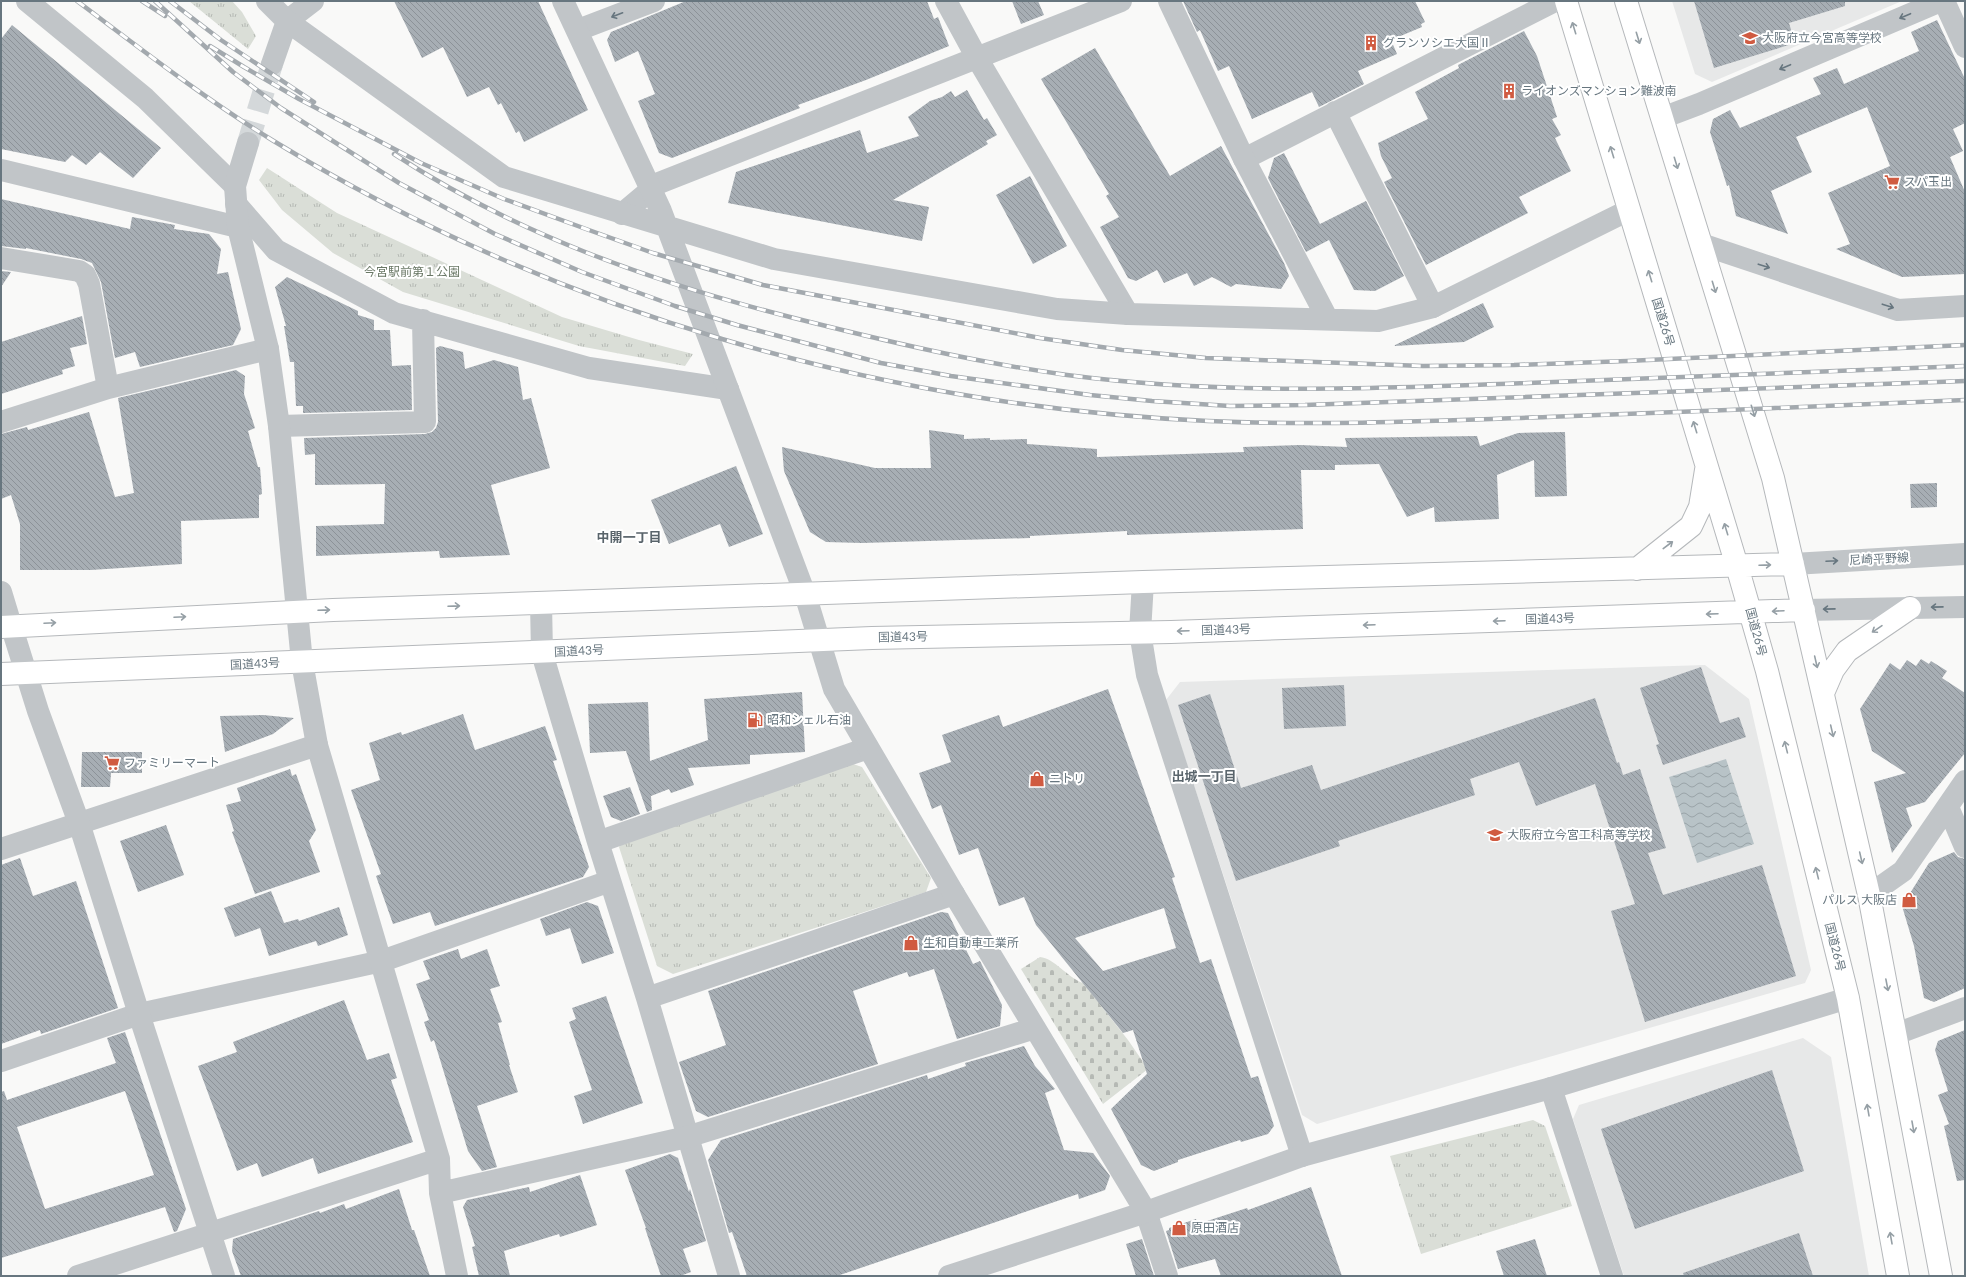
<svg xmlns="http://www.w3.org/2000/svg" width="1966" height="1277" viewBox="0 0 1966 1277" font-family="Lato,'Noto Sans JP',sans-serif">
  <defs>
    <pattern id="grass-tufts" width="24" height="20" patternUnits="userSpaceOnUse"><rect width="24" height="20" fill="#daded7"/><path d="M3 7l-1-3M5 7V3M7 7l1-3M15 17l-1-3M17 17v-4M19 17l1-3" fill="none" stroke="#b5b9b4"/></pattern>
    <pattern id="cemetery-stones" width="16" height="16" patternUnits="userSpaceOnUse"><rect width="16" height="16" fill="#daded7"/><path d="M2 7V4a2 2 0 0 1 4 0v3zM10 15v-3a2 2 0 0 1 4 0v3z" fill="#b5b9b4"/></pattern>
    <pattern id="water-waves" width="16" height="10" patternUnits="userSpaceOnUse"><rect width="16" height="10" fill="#b8c3c7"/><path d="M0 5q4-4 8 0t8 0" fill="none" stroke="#99a3a7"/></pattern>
    <pattern id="building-back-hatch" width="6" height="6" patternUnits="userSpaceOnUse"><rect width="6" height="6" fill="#a7aeb4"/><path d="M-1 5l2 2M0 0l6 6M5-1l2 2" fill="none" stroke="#8c9298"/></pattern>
  </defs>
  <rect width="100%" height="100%" fill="#f9f9f8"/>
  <path fill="#e7e8e8" d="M1672 1H1902L1712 82 1695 74Z
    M1705 665 1749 699 1811 970 1805 983 1317 1124 1302 1115 1166 700 1180 682Z
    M1803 1038 1831 1057 1869 1276H1624L1573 1119 1579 1105Z"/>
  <path fill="url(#grass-tufts)" d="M189 1H232L242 12 256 36 248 49Z
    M267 168 337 213 562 317 639 340 693 354 685 366 579 346 403 292 333 253 282 210 259 180Z
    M853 764 862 767 931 878 926 892 673 974 657 966 619 847 624 838Z
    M1533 1120 1545 1126 1572 1206 1421 1254 1390 1156Z"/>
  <path fill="url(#cemetery-stones)" d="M1040 957C1054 958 1068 978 1083 983L1128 1040 1148 1069 1103 1104 1021 969Z"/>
  <path fill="url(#water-waves)" d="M1726 759 1754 844 1697 863 1669 777Z"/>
  <path fill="url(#building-back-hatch)" fill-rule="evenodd" d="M394 1H538L588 110 524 142 519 131 516 133 501 103 498 105 489 87 467 97 443 47 422 58Z
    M686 1H927L934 19 938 17 949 46 866 80 798 105 800 108 672 158 659 153 638 101 655 94 638 51 615 62 607 40 611 32Z
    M1012 1H1038L1044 15 1021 24Z
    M1183 1H1415L1425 22 1421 24 1422 27 1391 40 1397 54 1358 71 1364 84 1319 107 1312 92 1252 119 1229 66 1218 71 1200 30 1197 32Z
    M1694 1H1845V6L1789 23 1795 43 1714 68Z
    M1937 20 1965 79V123L1953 129 1963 151 1950 157 1965 192V274L1902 277 1836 249 1850 244 1828 193 1890 166 1867 107 1796 137 1812 172 1771 191 1788 234 1736 216 1729 185 1727 186 1710 132 1713 119 1730 110 1740 128 1821 94 1813 78 1837 68 1844 84 1919 51 1911 32Z
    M12 25 161 148 133 178 100 152 86 165 72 155 65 162 1 149V39Z
    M1524 31 1537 56 1557 117 1552 119 1561 135 1555 138 1571 171 1519 197 1528 213 1426 265 1384 182 1392 178 1381 156 1378 143 1428 119 1415 92 1459 68 1458 65Z
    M1095 48 1170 176 1221 146 1284 263 1289 276 1281 289 1236 284 1231 287 1212 277 1194 286 1187 273 1164 283 1157 270 1136 281 1128 278 1100 227 1119 217 1106 196 1109 194 1041 79Z
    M967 90 984 120 987 118 997 135 986 141 988 144 893 200 929 207 922 241 728 203 736 172 860 130 867 153 919 136 908 117 930 101 942 97 951 91 955 97Z
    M1284 153 1320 224 1366 201 1404 276 1375 291 1354 290 1329 240 1306 252 1268 178 1274 158Z
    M1030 176 1067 246 1033 264 996 195Z
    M1 199 130 229 132 217 175 225 174 229 209 234 221 249 217 274 228 272 241 329 233 345 140 367 135 352 115 358 101 282 92 263 81 259 26 248V249L1 246Z
    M1 271 11 272 1 287Z
    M287 277 358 311V315L374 320V330H390L392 366 411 365 412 410 303 413V406H296L294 362H290L284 326H286L275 287Z
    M1483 303 1494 327 1464 342 1393 346Z
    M82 316 87 344 70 348 75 366 62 370 63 374 1 394V342Z
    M440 346 463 352 465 369 494 360 518 367 523 400 531 398 550 468 491 485 510 555 440 558 439 551 316 556V526L384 524 385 484 315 485V454L305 455 304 438 425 434 432 432 436 428 438 422 436 348Z
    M236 370 245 376 244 394 255 428 248 431 258 467H260L262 494 259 495V518L181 521 182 564 91 570H20V524L11 495 1 499V434L27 427 28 430 89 412 115 497 134 493 118 398Z
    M929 430 964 435V439L990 438V440L1027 439V444L1097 449V457L1244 452 1243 447 1300 445 1347 447 1345 438 1477 436 1480 446 1518 433 1565 432 1567 496 1535 497 1534 460 1497 475 1499 519 1435 522 1434 507 1407 517 1379 464 1335 465V470H1301L1303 529 1127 535V531L1030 536V538L862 543 826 542 810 532 784 471 782 447 875 468H931Z
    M736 466 763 534 729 547 720 524 669 544 651 500Z
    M1937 483V507L1911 508 1910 484Z
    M1921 659 1929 664 1931 661 1947 671 1942 678 1965 693V753L1925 802 1906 808 1912 826 1892 853 1874 782 1906 773 1872 751 1860 709 1890 663 1900 670 1907 660 1916 666Z
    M1701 667 1720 723 1739 717 1746 737 1663 765 1656 745 1659 744 1640 688Z
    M1344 685 1346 726 1284 729 1282 688Z
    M1108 689 1175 877 1172 878 1200 963 1211 959 1251 1078 1258 1076 1274 1126 1268 1134 1241 1142 1240 1140 1178 1160V1162L1154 1171 1141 1165 1111 1109 1147 1074 1133 1030 1123 1033 1036 925 1024 897 999 906 978 848 959 855 941 805 932 809 919 773 951 762 942 735 999 715 1003 727ZM1164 908 1176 948 1103 971 1075 938Z
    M802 692 805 752 750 755V764L688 768 694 785 671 793 669 789 651 796 652 810 647 812 626 751 590 753 588 704 648 702 650 761 708 740 704 699Z
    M1210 694 1241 788 1312 765 1321 790 1595 698 1617 763 1619 762 1623 775 1640 769 1666 848 1648 853 1663 895 1762 865 1796 976 1645 1022 1611 911 1635 904 1595 784 1536 806 1519 762 1470 779 1475 795 1338 841 1340 846 1236 881 1178 705Z
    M463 714 475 750 545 726 557 760 553 761 589 867 583 877 435 926 430 912 393 924 376 876 381 874 351 790 380 780 369 743 401 732 402 735Z
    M263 715 294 718 273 734 225 752 220 716Z
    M82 752H142V773H111L110 787H81Z
    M290 769 292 776 296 774 316 830 309 841 320 872 255 894 232 832 234 831 226 805 241 801 237 788Z
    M630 787 640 814 621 821 611 817 603 796Z
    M166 825 184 875 138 892 120 841Z
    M1954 852 1958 857 1965 859V988L1934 1002 1924 998 1914 946 1902 906 1929 863Z
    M20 858 33 896 76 881 118 1008 41 1034 40 1030 1 1044V865Z
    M271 891 284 923 298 919 299 921 339 907 348 935 318 946 316 941 269 956 260 928 235 937 224 908Z
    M587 902 598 906 614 953 582 964 570 928 546 936 540 919Z
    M941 912 948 913 973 964 980 961 1002 1005 1000 1026 957 1039 934 969 909 977 907 972 853 991 878 1064 708 1117 696 1111 679 1062 726 1045 708 991Z
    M458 949 461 959 487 949 500 986 490 989 502 1022 498 1023 510 1065H509L518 1092 477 1106 497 1167 482 1171 468 1151 434 1040 431 1042 424 1022 429 1020 416 984 430 979 423 961Z
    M606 996 643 1103 583 1124 574 1096 592 1090 569 1022 576 1019 572 1008Z
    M344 1000 367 1060 389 1053 397 1078 391 1080 413 1142 318 1174 313 1158 262 1177 257 1163 237 1171 198 1066 237 1052 233 1042Z
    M1965 1030V1180L1957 1181 1944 1126 1949 1124 1938 1095 1948 1091 1935 1050 1938 1041Z
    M125 1032 186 1209 177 1231 174 1232 165 1207 1 1258V1092L4 1091 7 1100 116 1063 107 1038ZM125 1091 154 1175 45 1209 17 1127Z
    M1024 1046 1035 1066 1055 1089 1045 1093 1064 1150 1093 1153 1110 1176 1105 1190 1079 1199 1078 1194 837 1276H747L732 1232 729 1233 708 1160 721 1140 927 1075 928 1079 966 1066 965 1063Z
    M1772 1070 1804 1171 1635 1229 1601 1129Z
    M670 1154 678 1158 689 1192 690 1189 706 1241 683 1249 691 1272 680 1276H661L645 1228H646L625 1170Z
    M580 1175 597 1225 560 1237 559 1234 504 1251 510 1276H479L472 1247 475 1246 463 1207 467 1200 529 1187 530 1192Z
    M1311 1187 1342 1276H1221L1215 1259 1178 1269 1166 1231 1169 1230V1228L1196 1219 1198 1224 1247 1208 1248 1210Z
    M399 1189 412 1230H414L430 1276H241L232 1251 233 1239 319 1211 320 1213 344 1204 346 1209Z
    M1799 1233 1813 1276H1684L1683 1273Z
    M1142 1239 1154 1276H1136L1126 1244Z
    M1535 1239 1547 1276H1504L1496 1251Z"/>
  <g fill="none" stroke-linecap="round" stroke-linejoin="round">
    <path stroke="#d4d8da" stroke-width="22" stroke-dasharray="22 11" stroke-linecap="butt" d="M248 143 272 64"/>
    <defs>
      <path id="trunk" d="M1566 1 1737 566 1767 671 1848 998 1898 1276
        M1626 1 1773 478 1869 895 1941 1276
        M1637 569 1691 526 1700 507 1706 470
        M1 627 333 610 1143 582 1793 564
        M1 674 872 638 1171 632 1804 610
        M1823 693 1833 670 1847 651 1910 608"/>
    </defs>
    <use href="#trunk" stroke="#b5b8bb" stroke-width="24"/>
    <path stroke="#c1c5c8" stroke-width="22" d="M27 1 145 98 235 186
      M946 1 977 58 1128 314
      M1944 1 1965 47
      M287 21 313 1
      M578 30 654 1
      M1335 112 1433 307
      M1662 118 1699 104 1941 1
      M1244 159 1555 1
      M1 170 238 227
      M236 204 276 250 394 313 589 368 728 389
      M622 214 659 183 1121 1
      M1701 244 1898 310 1965 306
      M1 258 79 271 85 275 89 284 108 388
      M1 422 108 388 268 349
      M279 426 425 422 423 320
      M1143 582 1140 632 1147 675 1302 1156
      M1 592 11 625
      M541 603 542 653 598 842 647 998 729 1276
      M1948 807 1965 847
      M598 842 868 748
      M1 849 317 745
      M1869 895 1903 871 1965 781
      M647 998 954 894
      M1 1061 139 1014 382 961 610 881
      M1551 1088 1612 1276
      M1146 1212 1167 1276"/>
    <path stroke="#c1c5c8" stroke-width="22" d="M267 1 287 21 504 177 774 259 1057 309 1128 314 1378 321 1433 307 1629 210
      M563 1 661 211 805 594 834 689 954 894 1146 1212
      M1169 1 1244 159 1327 318
      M272 64 287 21
      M248 143 235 186 238 227 268 349 279 426 302 662 317 745 439 1159 440 1193 457 1276
      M1793 564 1965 554
      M1804 610 1965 607
      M11 625 38 711 79 823 139 1014 224 1276
      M1896 1034 1965 1008
      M440 1193 687 1137 1035 1028
      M78 1276 439 1159
      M949 1276 1146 1212 1302 1156 1551 1088 1848 998"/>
    <use href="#trunk" stroke="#fff" stroke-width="22"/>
    <defs>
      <path id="rail" d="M77 1C141 49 204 98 272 140 552 311 880 406 1208 421 1321 426 1434 421 1547 417 1686 412 1826 406 1965 400
        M142 1 165 16
        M155 1 233 72 281 108 399 183 495 234 582 272 675 306 737 325 881 363 951 376 1090 395 1152 401 1230 406 1305 405 1965 381
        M170 1 221 40 314 102
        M210 46 244 67 299 99 421 163 504 199 586 229 653 253 763 285 1040 338 1122 350 1206 358 1423 366 1514 365 1627 361 1965 345
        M394 154C514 233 652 282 790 317 881 340 973 362 1067 375 1220 395 1374 389 1528 383 1674 377 1819 372 1965 366"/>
    </defs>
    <use href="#rail" stroke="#a3a9ae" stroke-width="4.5"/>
    <use href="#rail" stroke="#fff" stroke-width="3" stroke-dasharray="9" stroke-linecap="butt"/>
  </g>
  <defs><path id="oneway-shaft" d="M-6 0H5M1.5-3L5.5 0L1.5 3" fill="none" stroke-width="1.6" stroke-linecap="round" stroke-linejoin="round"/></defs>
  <g stroke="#67767f">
    <use href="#oneway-shaft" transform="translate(617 15) rotate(159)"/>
    <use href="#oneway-shaft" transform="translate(1905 16) rotate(157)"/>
    <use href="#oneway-shaft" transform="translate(1785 67) rotate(157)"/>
    <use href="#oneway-shaft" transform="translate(1764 266) rotate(18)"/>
    <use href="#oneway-shaft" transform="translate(1888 306) rotate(18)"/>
    <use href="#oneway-shaft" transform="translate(1832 561) rotate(-3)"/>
    <use href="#oneway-shaft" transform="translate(1937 607) rotate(179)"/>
    <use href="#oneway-shaft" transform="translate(1829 609) rotate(179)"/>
  </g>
  <g stroke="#959fa5">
    <use href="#oneway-shaft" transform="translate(1574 28) rotate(-107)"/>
    <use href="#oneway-shaft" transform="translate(1638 38) rotate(73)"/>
    <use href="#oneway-shaft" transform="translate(1612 152) rotate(-107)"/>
    <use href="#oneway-shaft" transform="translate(1676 163) rotate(73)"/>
    <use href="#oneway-shaft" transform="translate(1650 276) rotate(-107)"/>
    <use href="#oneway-shaft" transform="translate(1714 287) rotate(73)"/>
    <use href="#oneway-shaft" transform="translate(1753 411) rotate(73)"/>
    <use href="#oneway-shaft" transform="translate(1695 427) rotate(-107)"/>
    <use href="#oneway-shaft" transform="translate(1726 529) rotate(-107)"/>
    <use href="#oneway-shaft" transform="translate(1668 545) rotate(-37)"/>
    <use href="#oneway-shaft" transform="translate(1765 565) rotate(-2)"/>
    <use href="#oneway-shaft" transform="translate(454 606) rotate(-2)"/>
    <use href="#oneway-shaft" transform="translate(324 610) rotate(-2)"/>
    <use href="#oneway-shaft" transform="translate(1778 611) rotate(177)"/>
    <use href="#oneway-shaft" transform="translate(1712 614) rotate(178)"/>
    <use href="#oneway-shaft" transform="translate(180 617) rotate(-3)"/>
    <use href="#oneway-shaft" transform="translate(1499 621) rotate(178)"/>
    <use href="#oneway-shaft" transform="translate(50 623) rotate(-3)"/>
    <use href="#oneway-shaft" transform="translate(1369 625) rotate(178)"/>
    <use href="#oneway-shaft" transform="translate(1877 629) rotate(146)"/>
    <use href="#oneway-shaft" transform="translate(1183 631) rotate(178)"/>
    <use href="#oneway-shaft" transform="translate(1816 662) rotate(77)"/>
    <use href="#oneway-shaft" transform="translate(1832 731) rotate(77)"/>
    <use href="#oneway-shaft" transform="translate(1786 747) rotate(-104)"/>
    <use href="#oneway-shaft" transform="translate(1861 858) rotate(77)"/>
    <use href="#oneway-shaft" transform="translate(1817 873) rotate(-104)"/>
    <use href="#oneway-shaft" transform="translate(1887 985) rotate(79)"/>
    <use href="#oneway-shaft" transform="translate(1868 1110) rotate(-100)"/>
    <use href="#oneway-shaft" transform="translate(1913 1127) rotate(80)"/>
    <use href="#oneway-shaft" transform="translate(1891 1238) rotate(-100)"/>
  </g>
  <defs>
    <symbol id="school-bare" viewBox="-9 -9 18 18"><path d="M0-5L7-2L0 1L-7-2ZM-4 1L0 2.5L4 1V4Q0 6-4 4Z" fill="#d05b41" stroke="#fff" stroke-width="2.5" paint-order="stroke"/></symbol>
    <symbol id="building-bare" viewBox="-9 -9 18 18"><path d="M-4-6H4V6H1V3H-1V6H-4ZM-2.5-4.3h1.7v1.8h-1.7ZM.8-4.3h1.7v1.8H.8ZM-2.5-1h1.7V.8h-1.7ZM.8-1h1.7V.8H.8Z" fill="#d05b41" stroke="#fff" stroke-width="2.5" paint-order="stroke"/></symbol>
    <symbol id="supermarket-bare" viewBox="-9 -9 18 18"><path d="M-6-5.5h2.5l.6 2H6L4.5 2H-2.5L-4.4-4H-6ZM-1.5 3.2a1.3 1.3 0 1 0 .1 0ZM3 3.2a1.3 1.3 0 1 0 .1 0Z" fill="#d05b41" stroke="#fff" stroke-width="2.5" paint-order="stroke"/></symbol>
    <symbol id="fuel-bare" viewBox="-9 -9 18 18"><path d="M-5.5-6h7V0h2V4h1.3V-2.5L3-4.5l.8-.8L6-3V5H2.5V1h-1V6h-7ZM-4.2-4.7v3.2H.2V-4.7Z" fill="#d05b41" stroke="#fff" stroke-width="2.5" paint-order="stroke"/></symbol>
    <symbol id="shop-bare" viewBox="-9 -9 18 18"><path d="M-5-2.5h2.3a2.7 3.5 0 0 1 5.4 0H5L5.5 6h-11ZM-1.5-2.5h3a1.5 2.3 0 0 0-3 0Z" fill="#d05b41" stroke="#fff" stroke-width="2.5" paint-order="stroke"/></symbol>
  </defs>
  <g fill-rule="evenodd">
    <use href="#school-bare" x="1739" y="27" width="22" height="22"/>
    <use href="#building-bare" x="1360" y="32" width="22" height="22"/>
    <use href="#building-bare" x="1498" y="80" width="22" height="22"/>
    <use href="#supermarket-bare" x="1881" y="171" width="22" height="22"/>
    <use href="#fuel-bare" x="744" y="709" width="22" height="22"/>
    <use href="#supermarket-bare" x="101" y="752" width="22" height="22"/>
    <use href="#shop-bare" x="1026" y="768" width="22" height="22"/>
    <use href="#school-bare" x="1484" y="824" width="22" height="22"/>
    <use href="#shop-bare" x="1898" y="889" width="22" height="22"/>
    <use href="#shop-bare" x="900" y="932" width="22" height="22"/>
    <use href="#shop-bare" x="1168" y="1217" width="22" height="22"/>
  </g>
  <g text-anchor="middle" stroke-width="4" stroke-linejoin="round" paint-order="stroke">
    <g font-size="12" fill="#67767f" stroke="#fff" text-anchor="start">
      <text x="1762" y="42">大阪府立今宮高等学校</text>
      <text x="1383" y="47">グランソシエ大国Ⅱ</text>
      <text x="1521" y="95">ライオンズマンション難波南</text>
      <text x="1904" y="186">スパ玉出</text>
      <text x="767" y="724">昭和シェル石油</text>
      <text x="124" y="767">ファミリーマート</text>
      <text x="1049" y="783">ニトリ</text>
      <text x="1507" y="839">大阪府立今宮工科高等学校</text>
      <text x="1897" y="904" text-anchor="end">パルス 大阪店</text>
      <text x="923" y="947">生和自動車工業所</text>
      <text x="1191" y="1232">原田酒店</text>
    </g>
    <g font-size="12" fill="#6a7866" stroke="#fff">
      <text x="412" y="276">今宮駅前第１公園</text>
    </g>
    <g font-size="12" fill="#67767f" stroke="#fff">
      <text transform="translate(1663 322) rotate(73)" y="4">国道26号</text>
      <text transform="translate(1879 559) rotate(-3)" y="4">尼崎平野線</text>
      <text transform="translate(1550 619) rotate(-2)" y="4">国道43号</text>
      <text transform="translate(1226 630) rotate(-2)" y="4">国道43号</text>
      <text transform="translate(1756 632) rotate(75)" y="4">国道26号</text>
      <text transform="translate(903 637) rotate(-1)" y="4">国道43号</text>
      <text transform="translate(579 651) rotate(-3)" y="4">国道43号</text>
      <text transform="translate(255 664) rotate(-3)" y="4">国道43号</text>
      <text transform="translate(1835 947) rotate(76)" y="4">国道26号</text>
    </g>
    <g font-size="13" font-weight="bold" fill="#59646b" stroke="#fff">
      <text x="629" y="542">中開一丁目</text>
      <text x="1204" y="781">出城一丁目</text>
    </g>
  </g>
  <rect width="1966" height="1277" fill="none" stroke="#67767f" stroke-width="4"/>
</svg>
